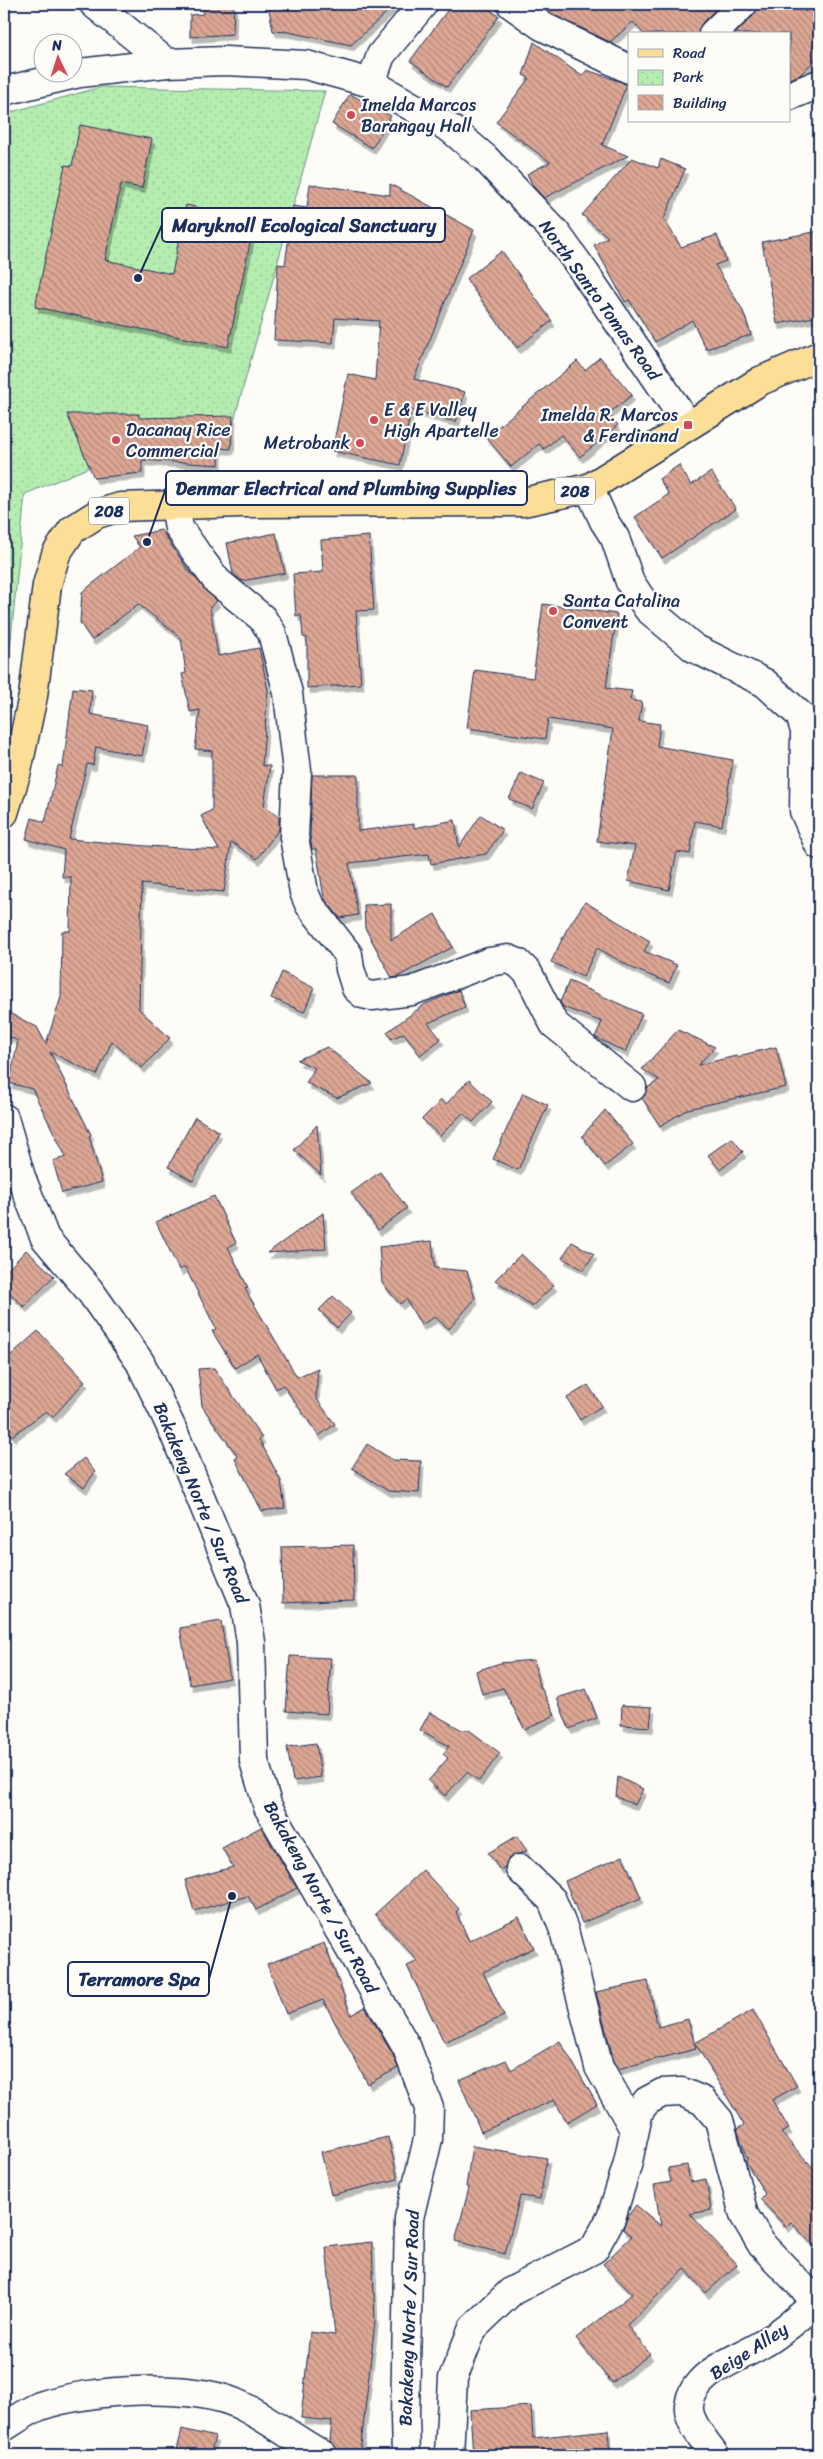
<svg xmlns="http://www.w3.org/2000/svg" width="823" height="2459" viewBox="0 0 823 2459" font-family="Sriracha,sans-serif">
  <defs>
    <pattern id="park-dots" width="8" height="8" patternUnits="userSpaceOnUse" patternTransform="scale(1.25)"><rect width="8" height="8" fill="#b5edb0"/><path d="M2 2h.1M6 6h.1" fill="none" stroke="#9bcc9a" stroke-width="1.8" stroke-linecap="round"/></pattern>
    <pattern id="building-back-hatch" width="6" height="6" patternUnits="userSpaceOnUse" patternTransform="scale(1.25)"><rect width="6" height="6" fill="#dda794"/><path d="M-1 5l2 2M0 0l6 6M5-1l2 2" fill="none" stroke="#b2887c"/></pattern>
    <filter id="shadow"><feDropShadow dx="3" dy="5.5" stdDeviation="0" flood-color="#0004"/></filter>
  </defs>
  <rect width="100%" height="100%" fill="#fdfcf7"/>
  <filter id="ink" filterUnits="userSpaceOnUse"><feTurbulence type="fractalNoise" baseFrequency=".02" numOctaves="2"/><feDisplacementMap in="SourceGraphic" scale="10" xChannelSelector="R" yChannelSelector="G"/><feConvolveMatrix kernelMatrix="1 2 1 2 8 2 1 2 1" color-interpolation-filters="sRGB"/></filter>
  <g filter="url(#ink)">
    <path fill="url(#park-dots)" stroke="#688e87" d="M101 87 325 91 227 446 148 443 25 494 4 711V114Z"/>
    <path fill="url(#building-back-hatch)" stroke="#1b2f5e" filter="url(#shadow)" d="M203 4H234L233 34 190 37V15L203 14Z
      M268 4H396L351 45 288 32 273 31Z
      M452 4H482L499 16 447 87 410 61Z
      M538 4H721L702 23 698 34H644L633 22 610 42 550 13Z
      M758 4H797L805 12 814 4H819V56L800 75 789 79V34H735L754 15Z
      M534 42 582 76 587 70 627 84 602 145 628 156 544 198 533 186 527 174 550 162 496 122 529 78 523 75Z
      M350 94 391 116 372 148 332 124Z
      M80 125 152 139 142 188 121 184 105 260 172 274 186 205 255 219 228 347 35 307 65 165 72 166Z
      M632 158 658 168 661 159 685 169 664 219 681 247 717 235 726 261 715 265 742 309 751 335 706 349 692 320 655 342 629 300 625 302 594 245 608 237 582 215Z
      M310 184 390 195V184L474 230 414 379 465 392 456 422 411 410 400 465 332 451 348 374 375 380 379 321 335 318 333 343 274 340 278 264 285 265 293 206 307 208Z
      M819 231V316L777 324 762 242Z
      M502 251 552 321 517 348 466 279Z
      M600 357 632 395 608 414 618 425 580 457 561 435 544 449 539 444 511 467 486 437 577 361 585 370Z
      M67 414H139V418L233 416 231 449 219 448V465L142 460V473L94 478Z
      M679 465 691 485 711 472 736 509 662 558 635 517 669 494 659 479Z
      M161 530 189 571 217 601 210 607 218 656 259 648 268 690 262 765 270 766 264 806 279 816V829L257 859 231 842 224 892 142 884 139 1009 170 1038 142 1068 112 1041 97 1075 50 1052 91 1135 89 1136 102 1182 62 1193 53 1161 66 1157 32 1089 9 1083 18 1041 4 1034V1024L9 1013 37 1027 46 1044 61 997 62 931H70L71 877H62L64 850 26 839 32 818 45 822 58 766 63 767 73 688 92 690 90 714 148 725 142 756 96 747 93 765 87 764 69 839 146 846 219 850 201 816 212 810V751L195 749 200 710 190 712 182 674 186 673 181 638 138 604 92 640 80 623 82 592 140 547 132 536Z
      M276 533 285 573 242 581 233 574 227 543Z
      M369 536 374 610 356 611 361 684 307 688V638L303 637 301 615 296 616 293 574 323 572 321 540Z
      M543 604 617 614 606 688 632 691 630 700 642 702 639 721 660 724 657 746 733 760 722 826 695 821 690 854 677 852 669 890 628 881 635 846 597 841 613 729 548 719 545 739 467 728 475 670 533 678Z
      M521 773 544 783 532 809 509 799Z
      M312 775H358V831L414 824V828L455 820 459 847 481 815 503 830 486 854 431 864 429 854 349 863 358 915 340 918 324 898 316 849H312L310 836Z
      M585 902 650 941 644 951 677 965 669 983 634 969 597 948 583 977 551 962 567 929Z
      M391 904V940L435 914 453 947 397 977 392 978 365 928 364 905Z
      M282 972 314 988 304 1012 271 998Z
      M569 981 642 1014 625 1052 595 1037 602 1022 563 1007 560 1002Z
      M459 990 465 1007 428 1023 441 1039 420 1055 404 1033 391 1039 387 1032 425 1004Z
      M678 1030 715 1047 698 1065 736 1056 740 1058 742 1055 776 1047 786 1087 688 1109 660 1126 642 1098 647 1088 659 1080 642 1069Z
      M327 1047 372 1083 337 1098 306 1083 315 1068 297 1060Z
      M469 1080 492 1102 473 1122 463 1113 440 1136 422 1119 441 1100 446 1104Z
      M523 1093 548 1105 518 1170 493 1159Z
      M605 1110 633 1144 605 1166 582 1136Z
      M195 1117 219 1132 193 1181 168 1167Z
      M317 1125 321 1175 294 1150Z
      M732 1138 743 1152 720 1170 708 1155Z
      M380 1172 407 1208 378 1230 351 1193Z
      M214 1196 236 1243 228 1247 248 1288 245 1289 297 1377 318 1368 316 1398 335 1424 319 1436 283 1385 276 1389 257 1354 235 1368 212 1331 216 1329 185 1267 179 1270 156 1222Z
      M323 1213 326 1249 267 1253Z
      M432 1241 435 1268 467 1271 475 1299 449 1329 435 1317 421 1325 406 1299 400 1304 382 1283 379 1247Z
      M572 1242 594 1254 584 1270 562 1258Z
      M26 1250 54 1276 24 1307 4 1288V1274Z
      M521 1254 554 1285 532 1306 495 1280Z
      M333 1296 351 1313 337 1328 319 1310Z
      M38 1331 85 1381 53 1417 46 1411 12 1436 4 1424V1361Z
      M214 1368 262 1438 259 1439 281 1481 285 1508 262 1511 235 1459 238 1457 202 1406 198 1369Z
      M588 1385 602 1406 580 1420 567 1398Z
      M367 1444 393 1460 421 1461 419 1493 388 1491 352 1468Z
      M84 1458 95 1472 84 1488 64 1474Z
      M353 1545 354 1600 283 1603 282 1547Z
      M221 1621 230 1678 190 1685 180 1628Z
      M290 1656 331 1658 327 1714 286 1711Z
      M534 1660 538 1682 555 1715 525 1730 503 1688 482 1694 476 1671 500 1663Z
      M586 1689 597 1718 569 1729 557 1698Z
      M622 1705 652 1707 650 1727 621 1725Z
      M430 1712 462 1730H469L500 1753 479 1781 467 1772 445 1796 428 1781 448 1758 443 1754 449 1746 420 1730Z
      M316 1743 321 1777 293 1781 287 1747Z
      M618 1777 643 1789 635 1805 616 1797Z
      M261 1827 297 1888 256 1910 248 1896 194 1911 185 1880 233 1867 222 1848Z
      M517 1836 527 1851 509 1858 505 1867 500 1870 488 1853Z
      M623 1856 641 1898 582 1923 565 1881Z
      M423 1870 459 1909 456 1912 469 1941 519 1917 534 1948 483 1972 504 2016 444 2042 407 1966 418 1961 375 1914Z
      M324 1943 351 2015 365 2007 393 2055 398 2068 368 2084 323 2000 286 2014 267 1964Z
      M648 1981 658 2027 688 2019 696 2049 618 2069 614 2061 596 1992Z
      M753 2010 797 2086 772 2100 789 2129 781 2133 819 2174V2251L791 2222 786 2227 760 2199 765 2194 746 2162 747 2159 737 2129 744 2125 695 2043Z
      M560 2041 597 2104 567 2122 554 2100 481 2132 459 2080 506 2060 511 2070Z
      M388 2137 398 2179 331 2195 321 2152Z
      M472 2146 547 2158 540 2199 520 2196 505 2254 455 2241 469 2188 466 2187Z
      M687 2165 690 2182 706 2179 711 2210 690 2214 737 2265 706 2293 685 2269 627 2325 650 2354 612 2383 576 2338 632 2294 603 2264 632 2236 623 2229 628 2216 636 2205 661 2226 654 2185 671 2182 668 2168Z
      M372 2242 375 2322 360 2454 338 2452 330 2441 332 2421 301 2418 310 2332 335 2335 326 2247Z
      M531 2406 533 2438 608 2430 610 2455H473L470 2410Z
      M182 2429 215 2437 210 2455H176Z"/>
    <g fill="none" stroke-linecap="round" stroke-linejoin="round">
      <defs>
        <path id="minor" d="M94 4 167 63
          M511 4 542 26 629 69
          M713 34 743 4
          M789 96 819 84
          M589 488 604 521 615 538 630 582 648 609 694 648 765 683 800 715 805 731 804 811 819 845
          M175 505 179 528 197 554 217 581 262 618 272 633 288 693 293 738 297 771 294 837 304 892 309 904 348 954 350 969 356 988 363 994 372 996 412 991 489 962 508 959 518 963 528 973 554 1024 632 1087
          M520 1869 552 1900 564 1930 599 2067 634 2129
          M4 2427C15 2420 28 2411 40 2406 89 2389 196 2382 242 2406 270 2420 296 2440 323 2455
          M449 2455 453 2378 473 2328 512 2291 594 2249 611 2218 627 2166 639 2111 647 2101 662 2093 682 2092 703 2101 719 2120 744 2215 762 2245 819 2304
          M715 2455C706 2442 687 2422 689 2405 694 2371 739 2359 764 2343 783 2332 799 2317 816 2303"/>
        <path id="tertiary" d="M371 83 381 55 423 4
          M4 91 80 73 167 63 226 61 306 65 371 83 451 129 485 158 520 195 556 233 585 273 688 425"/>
        <path id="secondary" d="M4 1118 21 1177 45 1238 90 1291 140 1362 174 1433 245 1605 251 1642 254 1761 268 1807 407 2048 429 2108 428 2139 409 2218 405 2416 406 2455"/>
        <path id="primary" d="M4 813 17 771 33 696 47 585 56 554 72 530 97 514 120 507 241 503 523 502 589 488 760 381 819 356"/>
      </defs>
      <use href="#minor" stroke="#1b2f5e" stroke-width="31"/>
      <use href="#tertiary" stroke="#1b2f5e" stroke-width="31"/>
      <use href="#secondary" stroke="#1b2f5e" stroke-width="31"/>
      <use href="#primary" stroke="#1b2f5e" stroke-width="31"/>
      <use href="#minor" stroke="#fdfcf7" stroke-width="28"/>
      <use href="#tertiary" stroke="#fdfcf7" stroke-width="28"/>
      <use href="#secondary" stroke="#fdfcf7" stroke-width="28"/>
      <use href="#primary" stroke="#fcde96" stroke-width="28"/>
    </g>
  </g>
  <g fill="#d1495b" stroke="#fdfcf7" stroke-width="2">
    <circle cx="351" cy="115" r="5"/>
    <circle cx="374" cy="420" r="5"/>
    <rect x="683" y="420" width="10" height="10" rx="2.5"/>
    <circle cx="116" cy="440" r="5"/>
    <circle cx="360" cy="443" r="5"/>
    <circle cx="553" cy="611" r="5"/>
  </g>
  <g text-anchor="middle" stroke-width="4.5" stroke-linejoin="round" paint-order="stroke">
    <g fill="#fdfcf7" stroke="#5f6c8c" stroke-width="1">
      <rect x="555" y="477.5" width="40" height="27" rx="4"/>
      <rect x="89" y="497.5" width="40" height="27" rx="4"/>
    </g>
    <g font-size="16" font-weight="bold" fill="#1b2f5e">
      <text x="575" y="497">208</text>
      <text x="109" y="517">208</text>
    </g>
    <g font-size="18" fill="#1b2f5e" stroke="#fdfcf7" text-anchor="start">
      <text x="361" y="111">Imelda Marcos<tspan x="361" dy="21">Barangay Hall</tspan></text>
      <text x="384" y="416">E &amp; E Valley<tspan x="384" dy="21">High Apartelle</tspan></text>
      <text x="678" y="421" text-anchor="end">Imelda R. Marcos<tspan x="678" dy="21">&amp; Ferdinand</tspan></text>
      <text x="126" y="436">Dacanay Rice<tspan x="126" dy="21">Commercial</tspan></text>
      <text x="350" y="449" text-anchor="end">Metrobank</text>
      <text x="563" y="607">Santa Catalina<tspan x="563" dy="21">Convent</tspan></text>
    </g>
    <g font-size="18" fill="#1b2f5e" stroke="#fdfcf7">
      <text transform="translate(600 300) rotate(54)" y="6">North Santo Tomas Road</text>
      <text transform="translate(201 1503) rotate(67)" y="6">Bakakeng Norte / Sur Road</text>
      <text transform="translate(321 1897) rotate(61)" y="6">Bakakeng Norte / Sur Road</text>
      <text transform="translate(409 2318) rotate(-88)" y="6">Bakakeng Norte / Sur Road</text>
      <text transform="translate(749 2351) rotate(-33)" y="6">Beige Alley</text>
    </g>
  </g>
  <path fill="none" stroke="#1b2f5e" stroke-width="2" d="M138 278L162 225M147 542L166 488M232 1896L209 1979"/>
  <g fill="#1b2f5e" stroke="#fdfcf7" stroke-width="2">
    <circle cx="138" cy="278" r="5"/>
    <circle cx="147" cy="542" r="5"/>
    <circle cx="232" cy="1896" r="5"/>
  </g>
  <g fill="#fdfcf7" stroke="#1b2f5e" stroke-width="2">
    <rect x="162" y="208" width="283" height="34" rx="5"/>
    <rect x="166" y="471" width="361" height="34" rx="5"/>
    <rect x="68" y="1962" width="141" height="34" rx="5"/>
  </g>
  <g font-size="19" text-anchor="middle" font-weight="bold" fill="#1b2f5e">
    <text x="304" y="232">Maryknoll Ecological Sanctuary</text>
    <text x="346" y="495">Denmar Electrical and Plumbing Supplies</text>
    <text x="139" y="1986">Terramore Spa</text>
  </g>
  <rect width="823" height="2459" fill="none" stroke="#fdfcf7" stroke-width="20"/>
  <rect x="10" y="10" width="803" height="2439" fill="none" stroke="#1b2f5e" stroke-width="2" filter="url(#ink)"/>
  <rect x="628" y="32" width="162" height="90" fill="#fdfcf7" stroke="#a3aaba"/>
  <rect x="638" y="49" width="25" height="8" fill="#fcde96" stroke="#a3aaba"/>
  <text x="673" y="58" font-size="15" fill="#1b2f5e">Road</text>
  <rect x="638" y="70" width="25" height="15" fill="url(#park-dots)" stroke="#a3aaba"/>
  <text x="673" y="82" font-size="15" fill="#1b2f5e">Park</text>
  <rect x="638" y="95" width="25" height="15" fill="url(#building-back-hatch)" stroke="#a3aaba"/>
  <text x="673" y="108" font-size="15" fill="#1b2f5e">Building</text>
  <g transform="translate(58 58) rotate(356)"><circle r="24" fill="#fdfcf7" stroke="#a3aaba"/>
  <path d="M0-4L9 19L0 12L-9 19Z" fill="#d1495b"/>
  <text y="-8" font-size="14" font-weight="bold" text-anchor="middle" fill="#1b2f5e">N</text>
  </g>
</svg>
